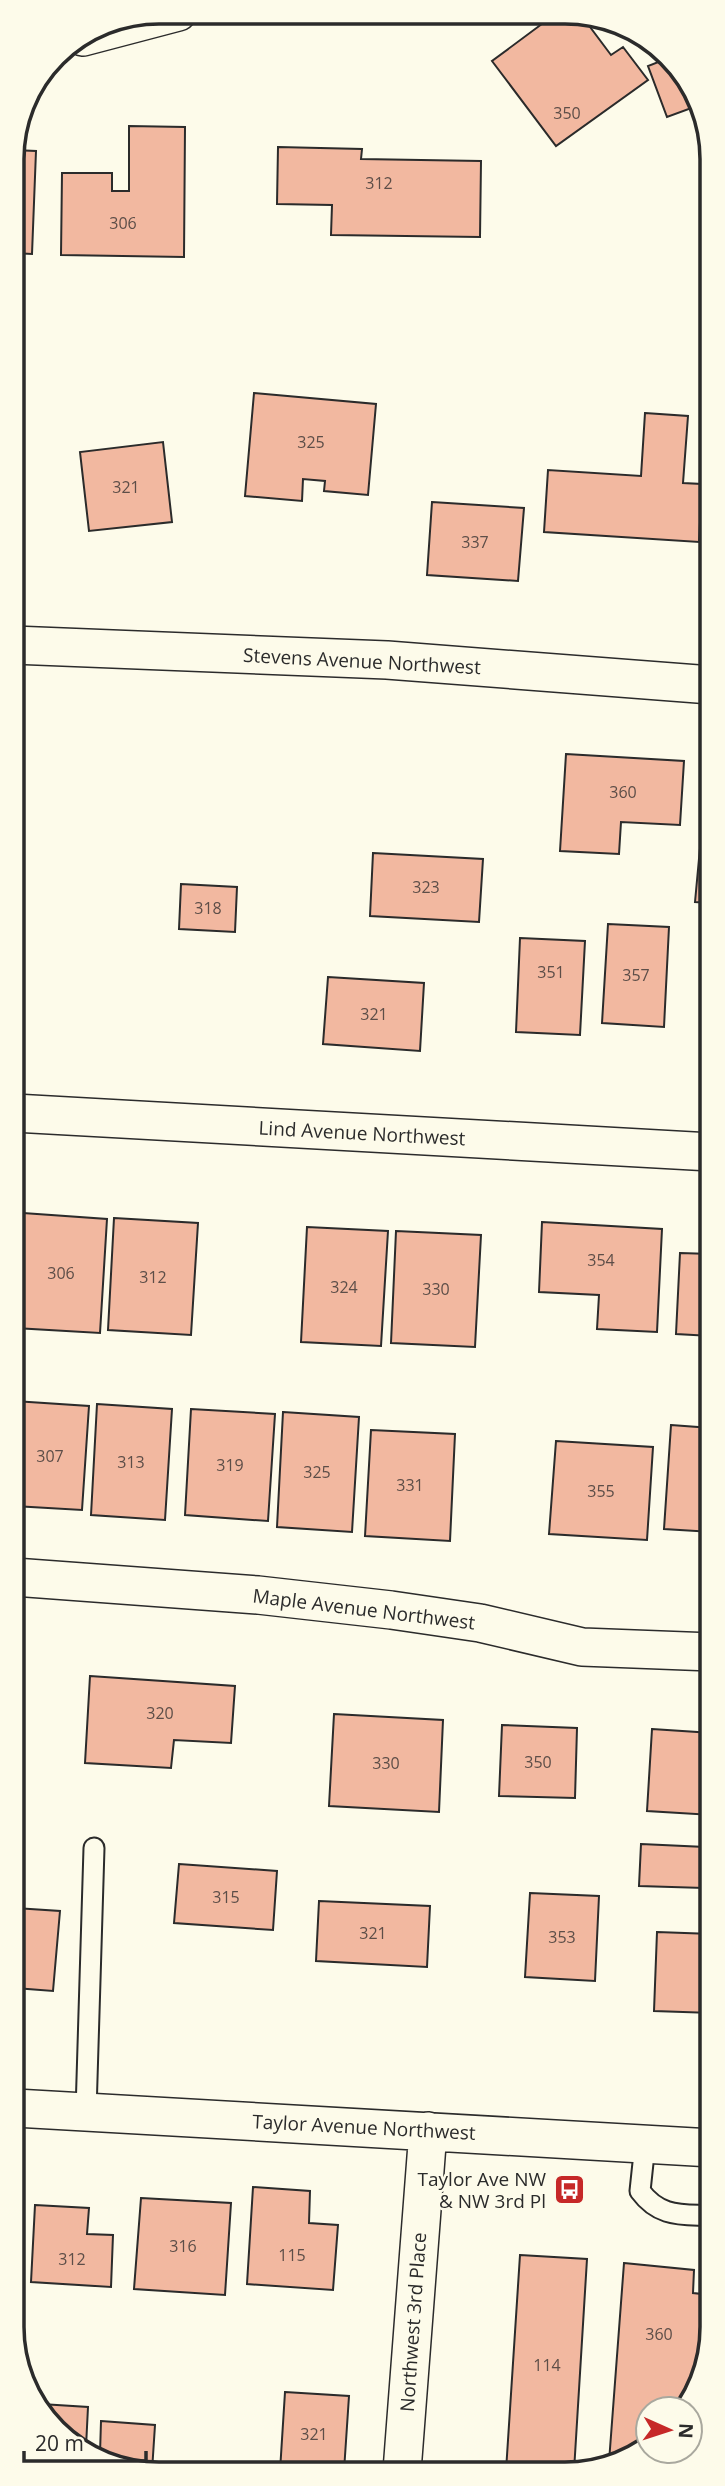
<svg xmlns="http://www.w3.org/2000/svg" width="725" height="2486" viewBox="0 0 725 2486" font-family="'Open Sans',sans-serif">
  <rect width="100%" height="100%" fill="#fdfbea"/>
  <path fill="#f2b8a0" stroke="#2b2b2b" stroke-width="2" d="M554 15H581L611 55 623 47 648 80 556 146 492 61Z
    M671 57 697 106 667 117 648 66Z
    M129 126 185 127 184 257 61 255 62 173H112V191H129Z
    M278 147 362 149 361 159 481 161 480 237 331 235 332 205 277 204Z
    M13 150 36 151 32 254 13 253Z
    M254 393 376 404 368 495 324 491 325 481 303 479 302 501 245 496Z
    M645 413 688 416 683 483 702 484 699 542 544 532 548 470 641 476Z
    M163 442 172 522 89 531 80 452Z
    M432 502 524 508 518 581 427 575Z
    M566 754 684 761 680 825 621 822 619 854 560 851Z
    M700 848 711 849V903L695 902Z
    M373 853 483 859 479 922 370 916Z
    M181 884 237 887 235 932 179 929Z
    M608 924 669 927 664 1027 602 1023Z
    M520 938 585 941 580 1035 516 1032Z
    M709 946H711V1066H701Z
    M328 977 424 983 420 1051 323 1044Z
    M23 1213 107 1219 100 1333 15 1328Z
    M114 1218 198 1223 191 1335 108 1330Z
    M542 1222 662 1229 657 1332 597 1329 599 1295 539 1292Z
    M307 1227 388 1231 381 1346 301 1342Z
    M396 1231 481 1235 475 1347 391 1343Z
    M680 1253 711 1254V1336L676 1334Z
    M14 1401 89 1406 82 1510 14 1506Z
    M97 1404 172 1409 165 1520 91 1515Z
    M191 1409 275 1414 268 1521 185 1515Z
    M283 1412 359 1417 352 1532 277 1527Z
    M671 1425 711 1428 712 1532 664 1529Z
    M371 1430 455 1434 450 1541 365 1536Z
    M556 1441 653 1447 647 1540 549 1534Z
    M90 1676 235 1686 231 1743 174 1740 171 1768 85 1763Z
    M334 1714 443 1720 439 1812 329 1806Z
    M502 1725 577 1728 575 1798 499 1796Z
    M652 1729 712 1733V1815L647 1811Z
    M641 1844 705 1847 704 1888 639 1886Z
    M179 1864 277 1871 273 1930 174 1923Z
    M530 1893 599 1896 595 1981 525 1977Z
    M319 1901 430 1906 427 1967 316 1961Z
    M15 1908 60 1911 53 1991 15 1988Z
    M657 1932 712 1934V2013L654 2011Z
    M253 2187 310 2191 309 2223 338 2225 333 2290 247 2284Z
    M141 2198 231 2203 225 2295 134 2289Z
    M35 2205 89 2208 87 2234 113 2235 111 2287 31 2282Z
    M520 2255 587 2259 574 2471H506Z
    M624 2263 694 2270 693 2293 702 2294 697 2374 682 2409H648V2440L609 2462Z
    M285 2392 349 2396 344 2471H280Z
    M41 2404 88 2407 86 2447 55 2430Z
    M101 2421 155 2425 152 2471H131L100 2454Z"/>
  <g fill="none" stroke-linecap="round" stroke-linejoin="round">
    <defs>
      <path id="lane" d="M86 2112 94 1848
        M645 2144 640 2191C660 2218 682 2214 712 2216"/>
      <path id="street" d="M83 37 178 12
        M13 645 387 660 711 685
        M14 1113 711 1152
        M14 1577 258 1595 391 1610 480 1623 582 1647 712 1652
        M15 2108 712 2148
        M402 2471 428 2131"/>
    </defs>
    <use href="#lane" stroke="#2b2b2b" stroke-width="23"/>
    <use href="#street" stroke="#2b2b2b" stroke-width="40"/>
    <use href="#lane" stroke="#fdfbea" stroke-width="19"/>
    <use href="#street" stroke="#fdfbea" stroke-width="37"/>
  </g>
  <defs>
    <symbol id="bus-square" viewBox="-11 -11 22 22"><rect x="-9" y="-9" width="18" height="18" rx="4" fill="#c62828" stroke="#fdfbea"/><path d="M-5-6H5V4H4V6H2V4H-2V6H-4V4H-5ZM-3.5-4V0h7V-4ZM-3.5 1.2v1.5H-2V1.2ZM2 1.2v1.5H3.5V1.2Z" fill="#fff"/></symbol>
  </defs>
  <g fill-rule="evenodd">
    <use href="#bus-square" x="552" y="2172" width="35" height="35"/>
  </g>
  <g text-anchor="middle" stroke-width="5" stroke-linejoin="round" paint-order="stroke">
    <g font-size="16" fill="#5d4e48">
      <text x="567" y="119">350</text>
      <text x="379" y="189">312</text>
      <text x="123" y="229">306</text>
      <text x="311" y="448">325</text>
      <text x="126" y="493">321</text>
      <text x="475" y="548">337</text>
      <text x="623" y="798">360</text>
      <text x="426" y="893">323</text>
      <text x="208" y="914">318</text>
      <text x="551" y="978">351</text>
      <text x="636" y="981">357</text>
      <text x="374" y="1020">321</text>
      <text x="601" y="1266">354</text>
      <text x="61" y="1279">306</text>
      <text x="153" y="1283">312</text>
      <text x="344" y="1293">324</text>
      <text x="436" y="1295">330</text>
      <text x="50" y="1462">307</text>
      <text x="131" y="1468">313</text>
      <text x="230" y="1471">319</text>
      <text x="317" y="1478">325</text>
      <text x="410" y="1491">331</text>
      <text x="601" y="1497">355</text>
      <text x="160" y="1719">320</text>
      <text x="538" y="1768">350</text>
      <text x="386" y="1769">330</text>
      <text x="226" y="1903">315</text>
      <text x="373" y="1939">321</text>
      <text x="562" y="1943">353</text>
      <text x="183" y="2252">316</text>
      <text x="292" y="2261">115</text>
      <text x="72" y="2265">312</text>
      <text x="659" y="2340">360</text>
      <text x="547" y="2371">114</text>
      <text x="314" y="2440">321</text>
    </g>
    <g font-size="19" fill="#2b2b2b" stroke="#fdfbea">
      <text transform="translate(362 661) rotate(3)" y="7">Stevens Avenue Northwest</text>
      <text transform="translate(362 1133) rotate(3)" y="7">Lind Avenue Northwest</text>
      <text transform="translate(364 1609) rotate(7)" y="7">Maple Avenue Northwest</text>
      <text transform="translate(364 2127) rotate(3)" y="7">Taylor Avenue Northwest</text>
      <text transform="translate(413 2322) rotate(-86)" y="7">Northwest 3rd Place</text>
    </g>
    <g font-size="19" fill="#2b2b2b" stroke="#fdfbea" text-anchor="end">
      <text x="546" y="2186">Taylor Ave NW<tspan x="546" dy="22">&amp; NW 3rd Pl</tspan></text>
    </g>
  </g>
  <path d="M0 0H725V2486H0ZM159 24H565A135 135 0 0 1 700 159V2327A135 135 0 0 1 565 2462H159A135 135 0 0 1 24 2327V159A135 135 0 0 1 159 24Z" fill="#fdfbea" fill-rule="evenodd"/>
  <path fill="none" stroke="#2b2b2b" stroke-width="3.5" d="M159 24H565A135 135 0 0 1 700 159V2327A135 135 0 0 1 565 2462H159A135 135 0 0 1 24 2327V159A135 135 0 0 1 159 24Z"/>
  <g transform="translate(669 2430) rotate(93)"><circle r="33" fill="#fdfbea" stroke="#a9a89e" stroke-width="2"/>
  <path d="M0-5L12 26L0 18L-12 26Z" fill="#c62828"/>
  <text y="-10" font-size="19" font-weight="bold" text-anchor="middle" fill="#2b2b2b">N</text>
  </g>
  <path d="M24 2451v10h122v-10" fill="none" stroke="#2b2b2b" stroke-width="3.5"/>
  <text x="35" y="2451" font-size="21" fill="#2b2b2b" stroke="#fdfbea" stroke-width="5" paint-order="stroke">20 m</text>
</svg>
